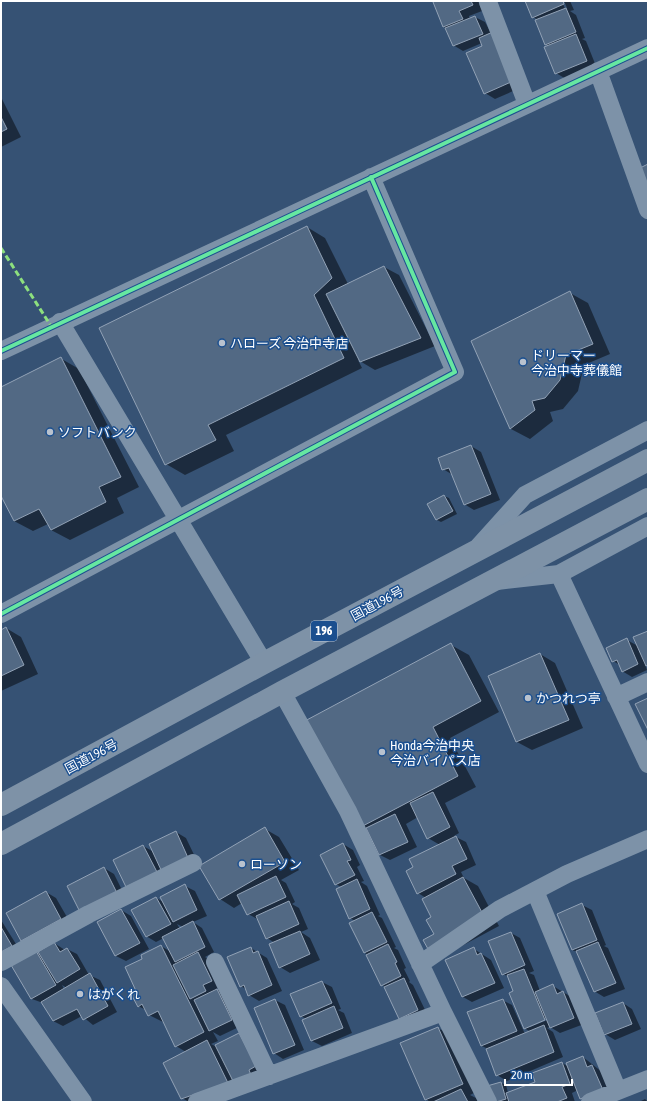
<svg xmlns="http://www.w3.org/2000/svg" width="649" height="1103" viewBox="0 0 649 1103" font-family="'Asap Condensed','Noto Sans JP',sans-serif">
  <rect width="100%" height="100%" fill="#365274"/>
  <path fill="#0007" fill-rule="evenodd" d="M439 1H478L482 11 469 16 470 19 475 17 485 22 520 88 495 99 485 93 482 43 463 51 453 45 444 26Z
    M526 1H562L565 9 567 8 564 1H570L574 10 570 11 576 15 585 38 582 39 586 41 596 66 566 79 556 73 549 46 545 44 538 20 533 17Z
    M1 97 21 137 1 147Z
    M307 227 325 238 348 284 384 267 399 275 435 346 375 370 358 360 362 368 226 435 234 451 185 475 166 464Z
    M570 293 588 303 610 354 584 365 578 391 563 409 550 412 553 421 530 439 511 429 472 341Z
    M60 358 79 369 139 487 117 498 124 513 70 540 51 530 48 524 33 531 14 521 1 494V388Z
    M471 446 481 452 500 500 474 510 464 504 453 475 443 469Z
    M444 496 449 498 457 514 441 522 437 520 428 504Z
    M6 628 21 637 38 674 1 691V631Z
    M648 632V666L645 665 647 670 632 677 622 671 620 665 613 661 627 640 638 646Z
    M451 645 469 655 499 712 450 738 476 787 445 803 459 833 454 836 466 842 476 865 461 872 464 878 478 886 499 926 443 956 426 898 418 893 414 868 440 845 428 838 418 817 406 824 417 847 390 860 380 855 370 833 360 827Z
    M540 654 555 663 583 728 532 750 517 742 490 676Z
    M265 829 279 837 299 870 281 880 286 883 295 902 292 904 299 908 308 929 301 932 310 938 320 960 290 973 280 967 275 943 267 938 259 920 248 914 242 903 234 908 220 899Z
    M176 832 186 838 199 865 137 892 143 846 154 852Z
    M343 844 353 850 360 865 357 867 364 881 361 882 367 886 380 915 378 916 382 918 396 947 394 948 398 950 406 968 404 969 410 981 409 982 413 985 428 1016 400 1018 368 955 365 953 355 921 350 918 341 887 336 884Z
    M104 868 114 874 127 900 91 919Z
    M185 886 195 891 207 916 193 922 202 928 214 952 205 957 208 959 221 986 216 989 227 995 241 1026 220 1036 213 1032 218 1041 211 1044 215 1046 239 1034 265 1072 189 1102 182 1098 186 1052 176 1046 165 1023 149 1015 146 1010 138 1006 137 991 144 959 161 946 171 952 164 938 156 942 146 936 156 898 164 902ZM177 924 183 927 180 929Z
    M46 892 56 898 71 924 32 946Z
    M582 905 592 910 606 945 604 946 608 948 625 989 604 997 594 991 577 952 572 950Z
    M121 910 131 916 149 949 126 961 116 956 98 923Z
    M1 920 21 952 1 958Z
    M511 933 520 938 534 971 529 973 534 975 540 991 553 986 573 998 584 1024 560 1033 550 1027 547 1028 553 1032 563 1057 507 1081 497 1075 488 1049 482 1046 469 1013 502 1000 512 1005 525 1034 531 1032 524 1028 514 991 509 977 503 974ZM549 1017 550 1019 530 1027V1025Z
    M54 943 65 950 67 949 77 954 89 975 100 980 117 1012 93 1025 82 1016 63 1026 53 1021 43 1003 32 999 13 965 36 952 41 955ZM62 985 67 988 64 989Z
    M251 948 267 958 282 991 259 1001 249 995 247 990 241 986Z
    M474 949 491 960 504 988 472 1002 463 997Z
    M322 982 332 987 341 1009 338 1010 344 1013 352 1033 322 1046 312 1041 304 1020 306 1019 301 1016Z
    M275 1000 285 1005 304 1050 283 1059 274 1053Z
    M623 1003 632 1009 641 1029 615 1040 605 1034Z
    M438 1028 452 1036 476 1092 470 1095 476 1098 478 1102H430L426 1099Z
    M583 1057 602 1072 612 1096 587 1102 581 1099 578 1090 572 1093 575 1102H493L501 1083 506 1085 508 1093 537 1083 562 1063 569 1067Z
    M645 1099 648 1102H639Z"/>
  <path fill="#526984" stroke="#92a2b6" d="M436 1H471L473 5 459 11 463 19 443 27 433 2Z
    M525 1H563L564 4 532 18Z
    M566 8 576 32 545 45 535 20Z
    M475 16 483 34 453 46 445 28Z
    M495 31 511 82 484 94 466 53 482 46 479 38Z
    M576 34 587 61 555 74 544 47Z
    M1 117 7 129 1 132Z
    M648 164V188L640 168Z
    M307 226 332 278 314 295 344 358 208 425 216 440 165 465 99 328Z
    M384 266 421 338 360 362 326 294Z
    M570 291 593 344 566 355 560 380 545 398 532 401 535 410 510 429 471 341Z
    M61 357 121 477 99 487 106 502 51 530 39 509 14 521 1 496V387Z
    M471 445 491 494 464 505 449 468 442 470 438 458Z
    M444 495 453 511 436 520 427 504Z
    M6 627 24 665 1 676V630Z
    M648 631V665L646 666 633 637Z
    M627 638 638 664 622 672 617 660 612 662 606 648Z
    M451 643 481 701 433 727 458 776 359 828 303 722Z
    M540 653 569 720 516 742 488 676Z
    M648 698V730L635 704Z
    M433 792 450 827 427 839 410 803Z
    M395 814 408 842 379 855 366 828Z
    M265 827 285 862 219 900 199 866Z
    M176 831 189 860 162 872 149 844Z
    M456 836 467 859 452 866 456 874 417 894 406 871 413 867 409 859Z
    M343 843 351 860 347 861 355 875 335 885 320 855Z
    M143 845 157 872 126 887 113 860Z
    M104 867 118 895 81 914 67 886Z
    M276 876 286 897 247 915 237 895Z
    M463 877 485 918 428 949 423 940 434 934 426 920 431 917 422 899Z
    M357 879 370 909 349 919 336 889Z
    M185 884 197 910 173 922 160 897Z
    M46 891 61 919 21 941 6 913Z
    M156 897 171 924 146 937 131 910Z
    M289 901 299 924 266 939 256 916Z
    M582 903 597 940 572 950 557 914Z
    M121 909 140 943 115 956 97 922Z
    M372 912 387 942 364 953 349 923Z
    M193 921 205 947 175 962 162 937Z
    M1 927 12 946 1 952Z
    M300 931 310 954 279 968 269 944Z
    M511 932 525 965 502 975 488 941Z
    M54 942 60 952 67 948 80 969 57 983 38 952Z
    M598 942 616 983 594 992 576 951Z
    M388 944 397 962 395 963 401 976 381 986 366 955Z
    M161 945 204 1032 175 1047 158 1011 148 1016 142 1004 138 1007 131 994 136 991 125 967 142 959 141 955Z
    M251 947 253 953 258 951 272 985 248 996 244 985 240 987 227 957Z
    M474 947 477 955 481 953 495 983 462 997 445 960Z
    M36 951 56 985 31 999 11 965Z
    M198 952 212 981 203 985 206 991 190 999 173 965Z
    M524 969 545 1020 524 1029 509 993 513 991 507 975Z
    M90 973 108 1006 83 1020 77 1009 53 1021 41 1002Z
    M404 978 418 1010 399 1019 384 987Z
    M322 981 332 1003 300 1017 290 994Z
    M553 984 557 994 563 991 574 1018 550 1028 535 992Z
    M217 989 232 1020 209 1031 194 1000Z
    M275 999 295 1045 273 1054 254 1008Z
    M503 999 517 1031 481 1046 467 1012Z
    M623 1002 632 1024 604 1035 595 1013Z
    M334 1006 343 1028 311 1041 302 1020Z
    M544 1025 554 1052 496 1076 486 1049Z
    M438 1027 463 1084 425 1100 400 1043Z
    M239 1033 256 1066 249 1070 251 1075 234 1083 215 1045Z
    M207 1040 228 1083 181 1099 163 1063Z
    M583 1056 587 1067 592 1065 603 1090 580 1099 566 1063Z
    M562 1062 570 1084 562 1087 567 1098 557 1102H509L506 1093 535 1082 532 1073Z
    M501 1082 506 1099 496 1102 487 1086Z
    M461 1089 468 1102H433Z"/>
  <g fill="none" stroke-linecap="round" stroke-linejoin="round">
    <path stroke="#7d92a8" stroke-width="18" d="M488 2 527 104
      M598 71 648 210
      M60 322 264 663
      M1 351 648 48
      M479 546 525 495 648 430
      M559 574 648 764
      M497 581 559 574 648 526
      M1 614 455 372 371 177
      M282 692 348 811 443 1012
      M616 697 648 682
      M535 891 618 1091
      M1 962 89 914 193 863
      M215 962 269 1076
      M420 964 500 909 567 874 648 839
      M1 986 83 1102
      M197 1102 443 1012 488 1102
      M590 1102 648 1079"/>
    <path stroke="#7e92a7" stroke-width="22" d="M1 805 264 663 648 460
      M1 844 282 692 648 499"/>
    <path stroke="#8de07e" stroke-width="3" stroke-dasharray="6 3" stroke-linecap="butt" d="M1 248 51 326"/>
    <defs>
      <path id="cycleway" d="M1 351 648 48
        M1 614 455 372 371 177"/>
    </defs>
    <use href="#cycleway" stroke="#1b4f8f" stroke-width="6"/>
    <use href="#cycleway" stroke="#66e7a1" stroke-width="4"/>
  </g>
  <g fill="#b9c2ce" stroke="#1b4f8f" stroke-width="1.5">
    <circle cx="222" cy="343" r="4"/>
    <circle cx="523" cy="362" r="4"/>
    <circle cx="50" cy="432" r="4"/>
    <circle cx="528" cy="698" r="4"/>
    <circle cx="382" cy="752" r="4"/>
    <circle cx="242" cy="864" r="4"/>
    <circle cx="80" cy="994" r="4"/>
  </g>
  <g text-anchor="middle" stroke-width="3" stroke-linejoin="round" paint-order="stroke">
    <rect fill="#1b4f8f" stroke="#bbcadd" stroke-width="1" x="311" y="621" width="26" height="20" rx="3"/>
    <g font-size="12" font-weight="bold" fill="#fff">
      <text x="324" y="635">196</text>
    </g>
    <g font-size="13" fill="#fff" stroke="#1b4f8f" text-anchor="start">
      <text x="230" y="348">ハローズ 今治中寺店</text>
      <text x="531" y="360">ドリーマー<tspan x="531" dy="15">今治中寺葬儀館</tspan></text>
      <text x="58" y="437">ソフトバンク</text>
      <text x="536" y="703">かつれつ亭</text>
      <text x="390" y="750">Honda今治中央<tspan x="390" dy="15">今治バイパス店</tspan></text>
      <text x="250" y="869">ローソン</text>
      <text x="88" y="999">はがくれ</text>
    </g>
    <g font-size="13" fill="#fff" stroke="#1b4f8f">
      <text transform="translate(377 603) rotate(-28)" y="5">国道196号</text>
      <text transform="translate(91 756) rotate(-28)" y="5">国道196号</text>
    </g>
  </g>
  <rect width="649" height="1103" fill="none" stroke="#ffffff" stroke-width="4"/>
  <path d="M505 1079v6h67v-6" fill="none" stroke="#ffffff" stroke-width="2"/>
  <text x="511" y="1079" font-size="12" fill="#ffffff" stroke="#1b4f8f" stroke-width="3" paint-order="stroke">20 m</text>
</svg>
